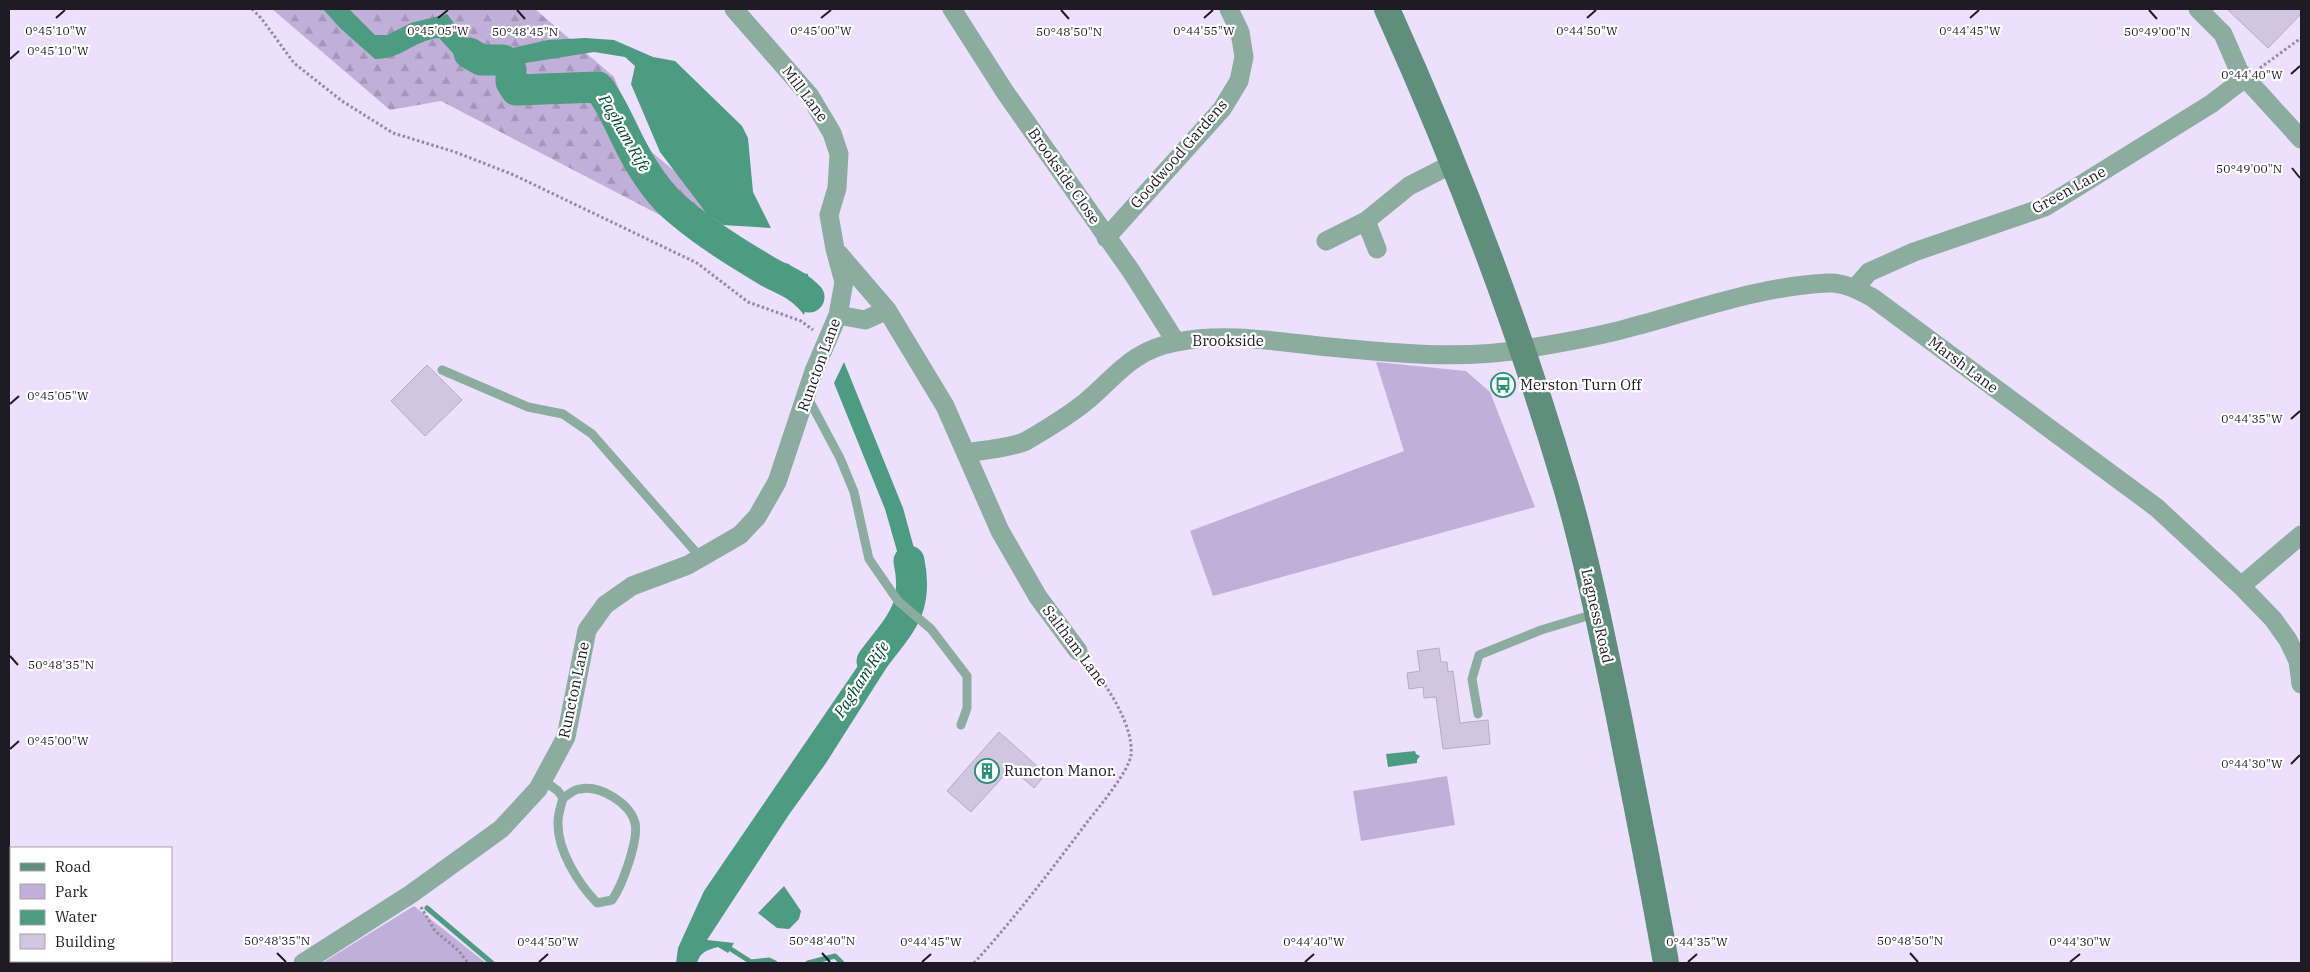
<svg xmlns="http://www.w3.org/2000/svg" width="2310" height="972" viewBox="0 0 2310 972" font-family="'IBM Plex Serif',serif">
  <defs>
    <pattern id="forest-firs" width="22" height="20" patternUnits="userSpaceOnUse" patternTransform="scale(1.25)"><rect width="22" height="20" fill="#c0afd8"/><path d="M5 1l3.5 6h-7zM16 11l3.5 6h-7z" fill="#a596b9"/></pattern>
  </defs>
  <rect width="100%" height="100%" fill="#ece0fd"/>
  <path fill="#c0afd8" d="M1376 362 1466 371 1490 392 1535 507 1213 596 1190 531 1404 451Z
    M1447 776 1455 825 1361 841 1353 791Z
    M414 906 486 963H322Z"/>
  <path fill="url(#forest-firs)" d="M272 9H535L614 77 642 144 719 208 706 239 441 101 390 110Z"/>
  <path fill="#4d9b80" d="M323 9H349L375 35H387L411 23 447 14 466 39 478 51 494 52 548 40 585 38 614 40 653 57 675 61 742 126 748 138 753 192 771 228 723 225 707 214 660 152 631 84 635 66 625 57 594 52 476 71 461 62 439 38C414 40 403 59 375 59L340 28Z
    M779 262 789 264 796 272 808 274 809 297 804 315 779 283 770 278Z
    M844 362 903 508 914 548 921 582 917 609 901 587 897 551 885 509 834 383Z
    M890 619 906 637 826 763 788 816 707 940 734 943 728 953 718 947C707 950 700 952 697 963H676L678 948 704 891Z
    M1415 751 1416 754 1420 756 1417 760V763L1388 767 1386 754Z
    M784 886 801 911 799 919 789 929 777 928 758 913Z"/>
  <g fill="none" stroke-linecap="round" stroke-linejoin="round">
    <path stroke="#4d9b80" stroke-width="5" d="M427 908 492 963
      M726 946 751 962 769 960 775 963
      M808 963 835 956 842 963"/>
    <path stroke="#4d9b80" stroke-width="31" d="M469 53 481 60H503L511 70V82L516 90 598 87C612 104 619 124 629 143 641 167 658 194 679 211 706 234 737 253 767 271 783 280 795 283 809 297
      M872 661C900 624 919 609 909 561"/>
  </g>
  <path fill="#d1c6e2" stroke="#b6abc6" d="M2227 9H2301V14L2268 48Z
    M427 365 462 400 425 436 391 401Z
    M1439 648 1441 662H1447L1448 672 1453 671 1460 723 1488 720 1490 744 1443 749 1436 697 1424 698 1423 687 1409 689 1407 673 1420 671 1417 651Z
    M999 732 1046 774 1034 788 1011 768 971 812 947 791Z"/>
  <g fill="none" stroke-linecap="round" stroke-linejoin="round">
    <path stroke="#938ba0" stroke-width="3" stroke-dasharray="2.5 2.5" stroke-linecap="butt" d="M252 9 261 18 294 63 342 101 393 133 455 152 514 175 697 263 748 302 801 321 813 330
      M2260 68 2301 38
      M421 907 435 931 459 951 468 963
      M974 963C1015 918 1051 870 1088 821 1099 807 1129 771 1131 755 1134 726 1107 685 1089 664"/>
    <path stroke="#8cac9f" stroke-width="9" d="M442 370 528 407 563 414 592 434 701 558
      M808 398 840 458 854 492 869 559 898 601 931 629 967 676V708L961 725
      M1478 714 1472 679 1479 655 1541 630 1594 614
      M543 780 558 791 563 798C561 806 558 814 558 822 557 850 578 883 597 903L612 900C622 886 639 840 635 823 630 803 600 785 580 789 574 789 568 795 563 798"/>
    <path stroke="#8cac9f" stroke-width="19" d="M952 9 1005 92 1131 271 1176 342
      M2198 9 2223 34 2239 71 2301 139
      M1366 221 1377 249
      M1106 238 1222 109 1239 81 1244 57 1240 32 1229 9
      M1326 241 1366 221 1409 186 1454 163
      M839 254 887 310 945 406 1000 531 1038 597 1078 651
      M1855 288 1869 272 1914 252 2045 207 2211 104 2245 78
      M838 315 865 320 887 310
      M966 453C982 450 1012 448 1026 441 1045 430 1066 417 1083 404 1115 378 1131 350 1177 342 1227 332 1279 342 1329 347 1391 353 1463 360 1525 349 1560 343 1598 337 1632 327 1696 310 1761 286 1828 283 1844 282 1860 291 1873 298L2157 508 2241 586 2273 619 2288 640 2298 661 2301 684
      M2241 586 2301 535
      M303 963 411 894 501 829 538 789 566 737 587 630 605 605 632 586 688 565 740 535 757 517 777 482 814 371 838 315 844 282 835 249 829 215 837 188 839 154 832 133 810 96 734 9"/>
    <path stroke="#5f8f7c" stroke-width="26" d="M1387 9C1457 164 1518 324 1566 487 1588 563 1603 640 1619 717 1635 799 1652 881 1666 963"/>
  </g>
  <path fill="none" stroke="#1f1b25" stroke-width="2" d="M517 10 525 19M1061 10 1069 19M2149 10 2157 19M56 18 65 10M438 18 448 10M821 18 831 10M1204 18 1213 10M1587 18 1596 10M1970 18 1979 10M10 59 19 51M2291 74 2300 66M2292 168 2300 178M10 404 19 396M2291 419 2300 411M10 656 18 665M10 749 19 741M2291 764 2300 755M277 953 286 962M822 953 830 962M1910 953 1918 962M539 962 548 954M922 962 931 954M1305 962 1314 954M1688 962 1697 954M2070 962 2080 954"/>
  <defs>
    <symbol id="bus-ring" viewBox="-11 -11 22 22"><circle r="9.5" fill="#fff" stroke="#269272" stroke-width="1.5"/><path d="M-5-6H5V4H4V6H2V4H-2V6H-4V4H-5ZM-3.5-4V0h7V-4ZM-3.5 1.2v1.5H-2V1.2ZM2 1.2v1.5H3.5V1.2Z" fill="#269272"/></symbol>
    <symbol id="building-ring" viewBox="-11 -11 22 22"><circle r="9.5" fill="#fff" stroke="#269272" stroke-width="1.5"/><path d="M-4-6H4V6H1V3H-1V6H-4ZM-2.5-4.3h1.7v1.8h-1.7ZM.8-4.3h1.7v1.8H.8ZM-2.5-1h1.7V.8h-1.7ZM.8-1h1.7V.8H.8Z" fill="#269272"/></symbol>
  </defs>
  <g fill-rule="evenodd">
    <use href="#bus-ring" x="1489" y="371" width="28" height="28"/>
    <use href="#building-ring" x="973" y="757" width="28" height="28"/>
  </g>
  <g text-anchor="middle" stroke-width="4.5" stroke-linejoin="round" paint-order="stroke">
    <g font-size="15" fill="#1f1b25" stroke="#fff">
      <text transform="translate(805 94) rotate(53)" y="5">Mill Lane</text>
      <text transform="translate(1179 154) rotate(-49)" y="5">Goodwood Gardens</text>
      <text transform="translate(1064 176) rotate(55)" y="5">Brookside Close</text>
      <text transform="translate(2069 190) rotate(-29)" y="5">Green Lane</text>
      <text x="1228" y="346">Brookside</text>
      <text transform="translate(819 365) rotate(-70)" y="5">Runcton Lane</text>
      <text transform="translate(1963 365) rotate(37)" y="5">Marsh Lane</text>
      <text transform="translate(1597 616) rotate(77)" y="5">Lagness Road</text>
      <text transform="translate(1075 646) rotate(53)" y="5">Saltham Lane</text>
      <text transform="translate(574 690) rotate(-78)" y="5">Runcton Lane</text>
    </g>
    <g font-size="15" fill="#1f1b25" stroke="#fff" text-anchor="start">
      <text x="1520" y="390">Merston Turn Off</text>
      <text x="1004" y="776">Runcton Manor.</text>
    </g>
    <g font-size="16" font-style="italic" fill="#024735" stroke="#fff">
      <text transform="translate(625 133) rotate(60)" y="6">Pagham Rife</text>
      <text transform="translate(861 679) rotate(-57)" y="6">Pagham Rife</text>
    </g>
  </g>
  <g font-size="12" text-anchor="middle" fill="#1f1b25" stroke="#fff" stroke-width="4.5" stroke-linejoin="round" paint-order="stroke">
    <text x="56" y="35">0°45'10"W</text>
    <text x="438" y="35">0°45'05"W</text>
    <text x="821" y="35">0°45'00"W</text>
    <text x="1204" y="35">0°44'55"W</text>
    <text x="1587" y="35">0°44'50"W</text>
    <text x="1970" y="35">0°44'45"W</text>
    <text x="525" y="36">50°48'45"N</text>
    <text x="1069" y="36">50°48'50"N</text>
    <text x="2157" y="36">50°49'00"N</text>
    <text x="58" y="55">0°45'10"W</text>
    <text x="2252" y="79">0°44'40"W</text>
    <text x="2249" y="173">50°49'00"N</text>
    <text x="58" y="400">0°45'05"W</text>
    <text x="2252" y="423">0°44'35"W</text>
    <text x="61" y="669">50°48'35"N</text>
    <text x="58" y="745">0°45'00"W</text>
    <text x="2252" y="768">0°44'30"W</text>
    <text x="277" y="945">50°48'35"N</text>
    <text x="822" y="945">50°48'40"N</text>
    <text x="1910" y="945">50°48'50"N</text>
    <text x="548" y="946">0°44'50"W</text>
    <text x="931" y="946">0°44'45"W</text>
    <text x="1314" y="946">0°44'40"W</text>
    <text x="1697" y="946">0°44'35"W</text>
    <text x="2080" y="946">0°44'30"W</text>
  </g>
  <rect width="2310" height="972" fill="none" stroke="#1f1b25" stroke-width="20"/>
  <rect x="10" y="847" width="162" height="115" fill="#ffffff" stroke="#a5a4a8"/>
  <rect x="20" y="863" width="25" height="8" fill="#5f8f7c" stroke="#a5a4a8"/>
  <text x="55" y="872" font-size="15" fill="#1f1b25">Road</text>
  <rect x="20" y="884" width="25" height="15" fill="#c0afd8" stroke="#a5a4a8"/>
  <text x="55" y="897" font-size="15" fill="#1f1b25">Park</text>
  <rect x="20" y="910" width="25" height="15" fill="#4d9b80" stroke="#a5a4a8"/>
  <text x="55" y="922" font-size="15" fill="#1f1b25">Water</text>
  <rect x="20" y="934" width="25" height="15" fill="#d1c6e2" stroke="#a5a4a8"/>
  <text x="55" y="947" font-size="15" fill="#1f1b25">Building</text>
</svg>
